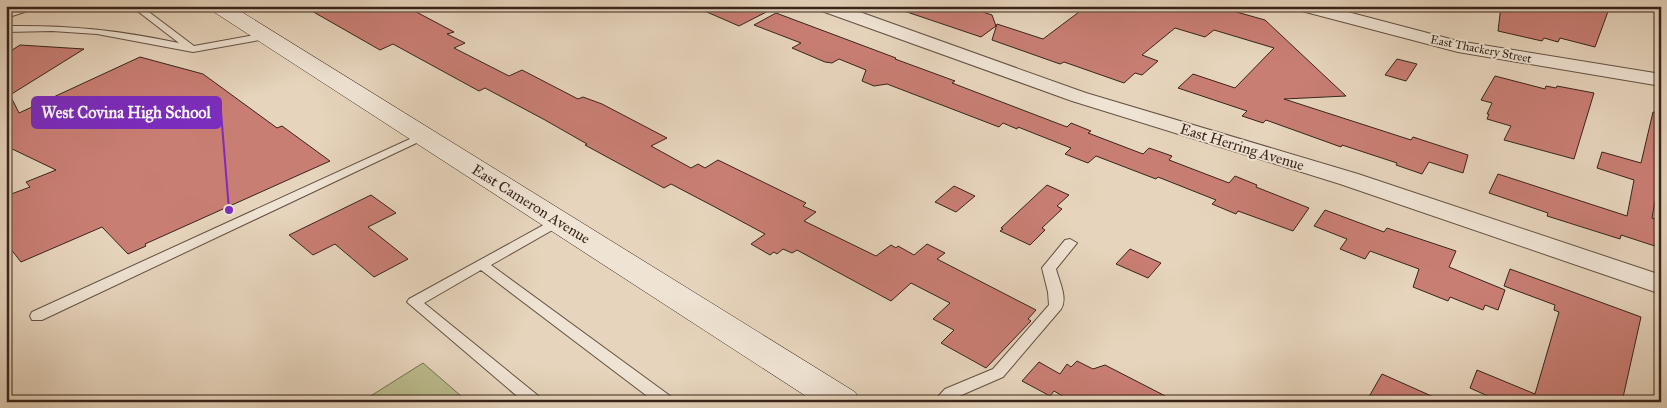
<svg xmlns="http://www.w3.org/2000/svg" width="1667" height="408" viewBox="0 0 1667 408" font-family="'IM FELL Great Primer',serif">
  <rect width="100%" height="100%" fill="#e6d4bc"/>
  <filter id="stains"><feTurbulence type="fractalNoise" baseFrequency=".004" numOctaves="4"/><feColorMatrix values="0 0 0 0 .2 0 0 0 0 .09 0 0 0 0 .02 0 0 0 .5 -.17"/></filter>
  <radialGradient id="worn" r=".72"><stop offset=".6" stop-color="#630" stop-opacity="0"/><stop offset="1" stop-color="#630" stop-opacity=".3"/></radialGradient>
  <path fill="#babb8d" stroke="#797054" d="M423 363 468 402H361Z"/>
  <path fill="#c97e74" stroke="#38241b" d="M303 6H356L362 9 373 6H405L454 32 447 34 465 43 454 48 509 76 522 70 578 99 583 97 602 104 667 138 651 146 691 168 698 164 705 168 718 160 806 203 803 206 816 212 804 221 876 256 891 245 896 248 898 246 914 255 927 244 945 253 937 259 1036 310 1028 319 1031 321 986 368 941 343 954 330 933 319 950 303 911 283 891 301 797 250 792 253 783 249 777 254 774 252 770 255 751 244 765 234 713 206 671 184 664 188 585 145 587 144 545 120 485 88 479 91 393 44 380 50Z
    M693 6H778L739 26Z
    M901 6H965L992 15 996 26 981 37 901 10Z
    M1087 6H1215L1265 20 1346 96 1284 99 1411 140 1413 137 1468 155 1463 173 1429 162 1422 174 1396 165 1397 163 1342 145 1341 147 1266 120 1263 123 1242 116 1247 111 1178 88 1193 74 1235 88 1274 48 1214 30 1205 37 1175 28 1142 55 1158 61 1142 75 1135 73 1124 83 1064 62 1060 64 992 40 997 24 1043 39Z
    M1501 6H1610L1595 47 1560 38 1558 42 1544 38 1542 41 1498 31Z
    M776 13 896 58 895 59 955 81 952 83 1067 127 1071 123 1091 131 1088 133 1143 154 1149 148 1172 156 1169 160 1229 183 1235 176 1257 185 1256 187 1309 208 1293 231 1238 211 1236 214 1212 204 1216 200 1158 177 1156 179 1096 156 1088 163 1065 154 1071 148 1018 127 1017 129 1003 123 999 127 887 84 874 86 862 81 866 70 839 59 832 63 825 62 792 48 801 43 754 25Z
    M20 45 84 49 10 95 19 113 140 57 203 74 277 128 282 126 330 161 145 244 146 246 128 254 102 227 21 262 6 243V196L30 187 26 182 56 170 6 146V54Z
    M1397 59 1417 64 1406 81 1385 75Z
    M1495 76 1545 89 1546 86 1556 88 1557 86 1594 93 1574 159 1504 140 1511 126 1487 119 1489 114H1487L1492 103 1481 100Z
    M1653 112 1661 113V169L1652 218 1658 220 1657 226 1661 227V248L1621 235 1620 239 1547 216 1548 213 1489 193 1498 174 1627 216 1634 180 1597 168 1602 152 1641 163Z
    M1047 185 1069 195 1057 206 1062 209 1042 228 1045 230 1030 245 1000 231 1003 229 1001 228Z
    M954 186 975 196 956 212 935 202Z
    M371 195 396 213 368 227 408 259 374 277 335 244 313 255 289 235Z
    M1325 210 1384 232 1387 228 1456 251 1449 267 1505 290 1498 310 1485 305 1483 310 1450 297 1448 301 1413 287 1419 269 1370 251 1365 259 1340 249 1347 239 1314 226Z
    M1130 249 1161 263 1148 278 1116 264Z
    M1510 269 1641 317 1622 402H1501L1470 388 1477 370 1535 394 1559 312 1554 310 1555 305 1504 286Z
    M1077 361 1093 369 1105 365 1177 402H1073L1054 391 1050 396 1022 381 1039 362 1060 374 1067 364 1071 367Z
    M1382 374 1445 402H1366Z"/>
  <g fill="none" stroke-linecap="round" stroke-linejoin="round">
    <defs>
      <path id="lane" d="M28 6H43L6 18V12Z
        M131 6H141L194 46 265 33 270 36 265 39 193 52 97 34 52 31 6 32V26C69 25 118 30 179 43Z
        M423 133 427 134 429 136 427 138 42 320H32L30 316 32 312Z
        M558 217 563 218 564 221 563 224 491 265 673 398 675 402H655L481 270 424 303 541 398 543 402H524L407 302 409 299Z
        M1070 239 1077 243 1056 269C1059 281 1068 298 1061 309L1003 377 957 397 952 402H933L945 389 993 369 1049 305 1048 292 1042 268 1065 240Z"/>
      <path id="street" d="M816 6H843L1086 93 1358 174 1661 275V294L1340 184 1072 101 819 10Z
        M1295 6H1325L1458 41 1661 74V86L1458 52 1298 10Z"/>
      <path id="secondary" d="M208 6H232L855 392 861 402H815L211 10Z"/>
    </defs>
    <use href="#lane" stroke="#645043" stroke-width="2"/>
    <use href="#street" stroke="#645043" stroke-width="2"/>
    <use href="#secondary" stroke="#38241b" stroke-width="1"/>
    <use href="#lane" fill="#efe3d3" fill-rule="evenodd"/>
    <use href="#street" fill="#efe3d3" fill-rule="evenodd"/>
    <use href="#secondary" fill="#efe3d3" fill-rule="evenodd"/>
  </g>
  <g text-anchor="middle" stroke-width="4" stroke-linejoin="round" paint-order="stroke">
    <g font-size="12" fill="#38241b" stroke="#efe3d3">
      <text transform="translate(1481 49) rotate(11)" y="4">East Thackery Street</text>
    </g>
    <g font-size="15" fill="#38241b" stroke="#efe3d3">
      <text transform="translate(1242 147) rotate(17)" y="5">East Herring Avenue</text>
      <text transform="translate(531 204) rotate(32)" y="5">East Cameron Avenue</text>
    </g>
  </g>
  <path fill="none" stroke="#7b2cbf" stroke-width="2" d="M229 210L221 112"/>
  <circle fill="#7b2cbf" stroke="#efe3d3" stroke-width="2" cx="229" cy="210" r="5"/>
  <rect fill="#7b2cbf" stroke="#7b2cbf" stroke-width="2" x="32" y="97" width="189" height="31" rx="5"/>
  <g font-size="16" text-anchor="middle" font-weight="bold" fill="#fff">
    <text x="126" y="118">West Covina High School</text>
  </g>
  <rect width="1667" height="408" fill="none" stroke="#e6d4bc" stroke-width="25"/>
  <rect x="8" y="8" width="1652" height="393" fill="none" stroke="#38241b" stroke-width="2.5"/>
  <rect x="12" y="12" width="1642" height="383" fill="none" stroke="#38241b"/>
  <rect width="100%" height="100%" filter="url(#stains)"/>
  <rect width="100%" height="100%" fill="url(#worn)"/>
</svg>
